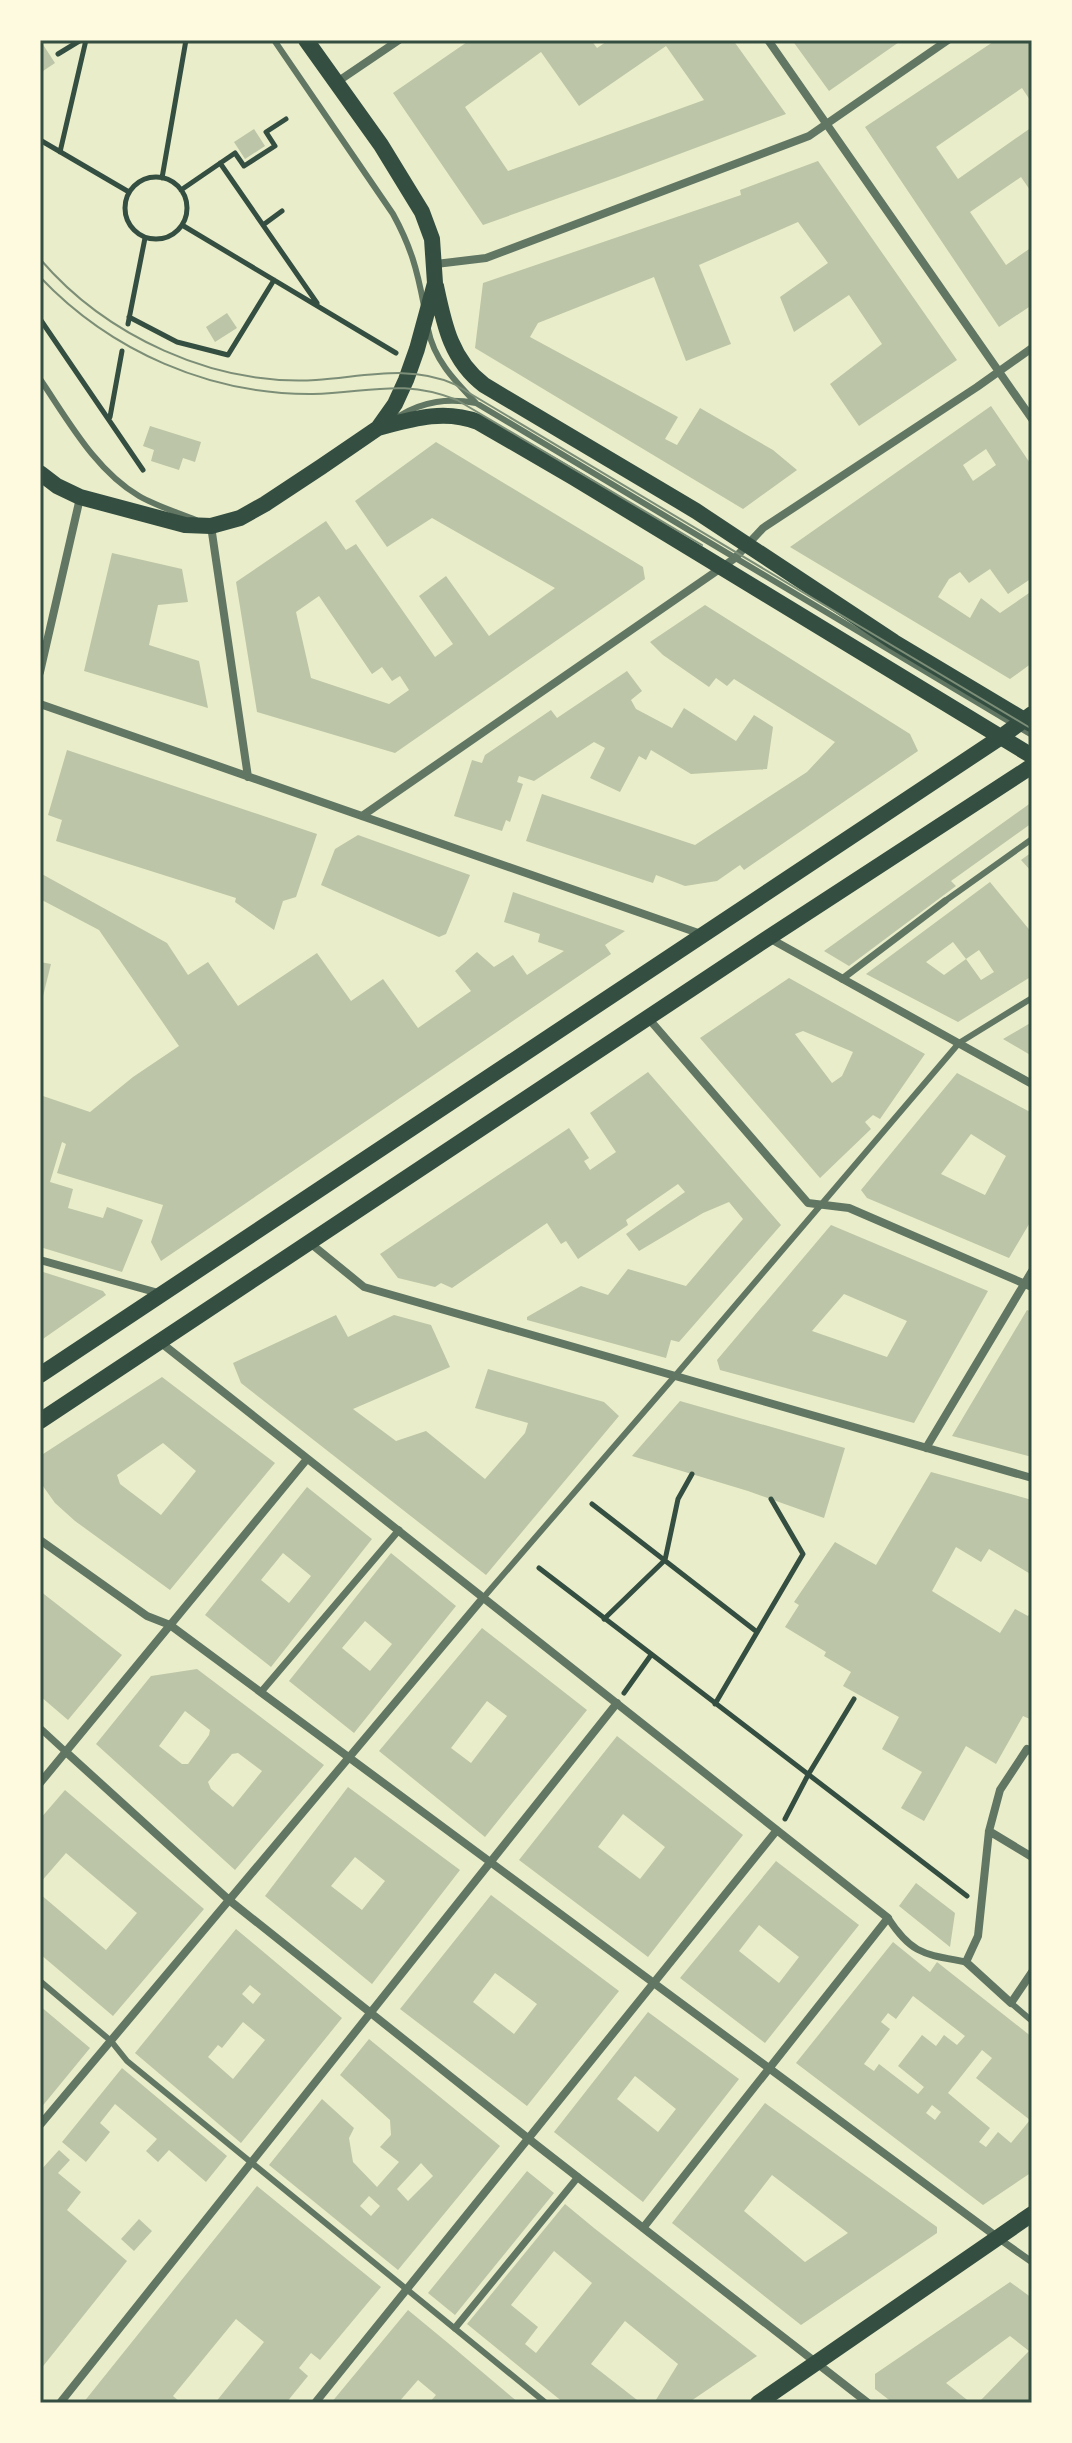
<svg xmlns="http://www.w3.org/2000/svg" width="1072" height="2443" viewBox="0 0 1072 2443" font-family="'PT Sans Narrow',sans-serif">
  <rect width="100%" height="100%" fill="#e9edc9"/>
  <path fill="#bcc5a7" fill-rule="evenodd" d="M470 40H591L597 48 609 40H733L786 114 618 177 483 225 393 93ZM666 46 704 100 508 171 465 107 541 52 579 106Z
    M792 40H902L829 91Z
    M996 40H1032V103L1022 88 936 147 958 179 1032 127V193L1021 177 970 212 1006 265 1032 247V305L999 327 865 127Z
    M42 43 55 63 40 73V44Z
    M254 129 265 146 245 159 234 142Z
    M818 161 957 360 859 426 830 384 882 344 849 295 794 332 780 297 828 263 798 222 699 265 731 344 686 361 654 277 538 323 530 337 678 417 665 439 677 445 700 408 773 450 797 470 743 509 475 348 483 283 741 195 740 190Z
    M227 313 237 328 215 342 206 327Z
    M991 406 1032 466V578L1008 594 990 569 969 583 960 572 949 579 938 597 970 618 981 598 1000 613 1032 591V663L1010 679 790 547ZM986 449 996 465 973 481 963 465Z
    M150 426 201 442 195 462 183 458 179 470 151 461 154 450 143 446Z
    M436 442 643 567 645 579 395 753 257 712 236 582 326 521 346 550 356 544 435 657 453 644 419 596 446 576 489 636 555 588 432 518 387 547 355 501ZM319 596 372 674 382 667 392 681 400 676 409 690 389 704 311 678 296 612Z
    M112 553 182 569 188 602 158 605 149 645 199 661 208 708 84 671Z
    M705 605 910 734 918 751 744 870 740 865 717 881 685 886 656 875 653 883 526 841 542 794 695 845 807 772 835 742 734 679 727 686 716 678 709 687 663 655 650 642Z
    M627 671 642 691 631 700 636 709 672 728 684 708 736 741 754 715 773 727 767 769 691 774 651 750 646 760 639 756 620 792 590 778 605 748 594 742 534 781 519 776 517 782 523 784 510 822 506 820 502 831 454 816 472 760 482 763 485 755 551 710 557 718Z
    M67 750 317 834 296 897 283 901 274 930 235 902 236 898 56 841 62 820 48 815Z
    M1032 802V823L951 881 956 886 849 966 824 951Z
    M358 835 470 875 446 934 439 937 321 885 335 849Z
    M1032 852V872L1021 860Z
    M40 873 167 943 188 975 208 962 238 1006 317 953 351 1001 383 979 418 1028 471 991 455 971 477 952 494 967 513 955 527 975 564 951 538 942 540 934 504 922 513 892 625 931 605 945 611 954 161 1261 151 1242 163 1205 57 1173 66 1144 62 1142 50 1182 73 1189 68 1208 103 1218 107 1207 143 1220 122 1272 40 1247V1095L90 1112 133 1077 179 1046 99 930 40 899Z
    M990 882 1032 933V976L958 1022 866 974ZM953 942 966 959 979 950 994 972 981 980 966 959 944 975 926 962Z
    M40 962 51 964 41 1004H40Z
    M789 978 925 1054 880 1119 873 1115 865 1122 871 1129 820 1178 700 1038ZM803 1031 853 1052 842 1076 832 1083 795 1034Z
    M1032 1022V1056L1003 1039Z
    M648 1072 781 1225 679 1342 671 1340 666 1358 527 1320V1317L581 1286 608 1295 628 1269 686 1286 743 1219 729 1202 703 1213 639 1251 626 1234 685 1192 678 1184 626 1220 628 1225 578 1259 566 1241 561 1244 547 1223 452 1288 441 1283 435 1287 398 1278 380 1254 569 1128 589 1158 584 1161 590 1170 616 1152 590 1113Z
    M957 1073 1032 1113V1219L1009 1258 867 1198 861 1190ZM971 1134 1006 1156 985 1195 941 1174Z
    M831 1225 988 1291 914 1423 720 1370 717 1360ZM844 1294 907 1321 887 1357 812 1331Z
    M40 1271 103 1291 106 1295 40 1341Z
    M1027 1310 1032 1312V1457L952 1436Z
    M336 1315 348 1337 394 1315 431 1325 450 1367 353 1409 396 1441 426 1431 485 1479 525 1433 528 1423 475 1408 488 1369 604 1402 619 1416 486 1575 241 1383 233 1363Z
    M162 1377 275 1463 170 1590 75 1521 55 1503 40 1482V1456ZM163 1443 196 1471 161 1515 120 1484 117 1475Z
    M680 1401 845 1448 824 1518 748 1491 632 1456Z
    M931 1472 1032 1500V1575L989 1549 981 1562 956 1547 932 1591 1000 1633 1015 1609 1028 1616 1032 1610V1720L1023 1716 996 1764 966 1746 924 1821 901 1808 922 1772 882 1749 899 1717 843 1686 851 1672 824 1656 826 1652 785 1627 799 1605 794 1602 835 1542 876 1565Z
    M307 1487 372 1539 271 1667 205 1615ZM283 1553 311 1576 289 1603 261 1580Z
    M391 1553 456 1606 354 1733 289 1681ZM365 1621 392 1644 370 1671 342 1648Z
    M40 1591 122 1655 68 1720 40 1696Z
    M482 1628 587 1710 485 1837 379 1751ZM487 1701 507 1716 471 1763 451 1748Z
    M197 1669 324 1765 235 1870 96 1744 151 1676ZM185 1711 210 1730 209 1735 188 1764H182L159 1746ZM238 1753 262 1771 233 1807 211 1789 208 1782 232 1754Z
    M617 1736 743 1835 648 1957 519 1860ZM623 1814 665 1847 640 1879 598 1847Z
    M348 1787 460 1870 372 1984 265 1896ZM355 1857 385 1881 362 1910 331 1886Z
    M65 1790 204 1909 113 2016 40 1954V1894L106 1950 137 1913 66 1853 40 1883V1819Z
    M776 1861 859 1925 765 2043 680 1978ZM759 1925 799 1957 779 1983 739 1951Z
    M916 1883 955 1913 950 1947 899 1906Z
    M491 1895 619 1991 527 2106 400 2009ZM495 1973 537 2004 514 2034 473 2002Z
    M236 1929 342 2018 241 2143 135 2053ZM250 1985 261 1994 253 2004 242 1994ZM243 2022 265 2040 233 2079 208 2057 218 2045 222 2048Z
    M893 1942 930 1972 937 1962 1032 2037V2172L983 2205 796 2063ZM913 1996 965 2036 957 2045 944 2035 936 2046 922 2035 898 2066 924 2087 918 2094 879 2064 874 2071 864 2064 890 2029 881 2022 888 2013 896 2019ZM982 2050 992 2058 976 2078 1030 2120 1011 2143 998 2132 986 2147 979 2142 990 2128 948 2093ZM932 2105 941 2112 935 2120 926 2113Z
    M40 2006 90 2048 40 2109Z
    M648 2012 739 2079 643 2202 554 2132ZM635 2076 676 2109 658 2132 617 2099Z
    M369 2039 500 2146 398 2270 269 2165 322 2099 354 2128 349 2138 353 2162 377 2187 399 2162 380 2147 391 2135 390 2120 340 2075ZM421 2163 433 2176 408 2201 397 2189ZM369 2196 380 2206 371 2216 360 2206Z
    M122 2068 227 2156 206 2182 169 2150 158 2162 146 2151 157 2139 115 2104 100 2123 110 2132 86 2162 62 2142Z
    M765 2103 937 2227V2233L801 2325 672 2223ZM772 2175 848 2233 805 2262 744 2211Z
    M59 2150 70 2160 58 2173 81 2192 67 2210 127 2261 40 2370V2171Z
    M527 2171 554 2193 455 2315 428 2293Z
    M257 2186 381 2287 320 2360 311 2353 299 2368 308 2376 286 2403H215L264 2342 236 2319 173 2396 181 2403H83Z
    M565 2204 594 2228 757 2356 688 2403H654L678 2364 625 2321 591 2364 641 2403H564L467 2324ZM554 2251 592 2283 536 2353 525 2344 538 2327 511 2305Z
    M139 2219 152 2231 134 2251 121 2239Z
    M1010 2282 1032 2298V2403H978L1029 2351 1010 2336 946 2383 971 2403H893L875 2389V2374Z
    M408 2310 448 2343 519 2403H429L436 2395 418 2380 398 2403H331Z"/>
  <g fill="none" stroke-linecap="round" stroke-linejoin="round">
    <path stroke="#344e41" stroke-width="5" d="M58 54 81 40
      M40 140 129 192
      M60 152 86 40
      M220 163 317 303
      M125 208a31 31 0 1 1 62 0a31 31 0 1 1-62 0Z
      M162 178 186 40
      M181 190 235 153 244 166 275 146 266 132 286 119
      M182 225 396 353
      M263 225 282 211
      M129 317 177 342 228 355 274 280
      M40 319 143 470
      M128 324 145 238
      M110 417 122 351
      M592 1504 757 1632
      M539 1568 967 1896
      M604 1619 665 1560 678 1499 692 1474
      M624 1693 651 1655
      M715 1704 803 1554 771 1499
      M785 1819 808 1775 854 1699"/>
    <path stroke="#617663" stroke-width="6" d="M274 40 393 214C411 247 417 269 424 306
      M428 329C434 360 455 381 476 403L1032 735
      M40 379C68 420 95 470 139 496 156 506 177 512 196 520
      M399 416C424 401 448 398 476 403
      M945 901 1032 839
      M483 1598 675 1376 959 1043 1032 998
      M40 1981 111 2041 127 2061 546 2403
      M1011 2003 1032 2021"/>
    <path stroke="#617663" stroke-width="7" d="M842 979 945 901
      M261 1692 399 1530
      M40 1728 66 1752
      M888 1918C912 1955 925 1954 966 1962
      M998 2238 1032 2262
      M455 2328 578 2177"/>
    <path stroke="#617663" stroke-width="8" d="M768 40 1032 419
      M337 82 399 40
      M436 264 486 258 809 136 948 40
      M211 526 248 777
      M40 672 80 498
      M40 704 704 935
      M362 816 721 568 735 558 763 528 977 387 1032 348
      M769 938 1032 1084
      M648 1018 808 1203 849 1208 1032 1287
      M310 1243 364 1287 1032 1478
      M40 1260 162 1294
      M160 1342 888 1918 643 2228
      M926 1448 1032 1271
      M40 1540 147 1616 170 1625 997 2237
      M66 1752 229 1900 539 2147 868 2403
      M1032 1752 1027 1749 1000 1790 989 1831 978 1936 966 1962 1011 2003 1032 1972
      M40 1783 307 1459
      M989 1831 1032 1857
      M40 2125 483 1598
      M60 2403 617 1703
      M315 2403 777 1830"/>
    <path stroke="#344e41" stroke-width="16" d="M436 286C444 324 451 360 484 385L696 511 894 642 1031 724
      M378 428C412 419 444 409 478 422L573 477 1032 756
      M40 473 57 486 80 497 185 525 211 526 240 518 265 504 321 467 378 428 395 404 406 380 417 349 435 283 432 239 422 212 381 145 306 40
      M40 1375 1001 737 1032 714
      M40 1421 768 938 1032 766
      M758 2403 1032 2214"/>
    <path stroke="#7c8e77" stroke-width="2" d="M40 259C106 336 213 386 316 380 363 377 410 364 454 384L1032 729
      M40 277C110 351 210 395 313 394 368 393 402 378 457 400L702 545"/>
  </g>
  <rect width="1072" height="2443" fill="none" stroke="#fefae0" stroke-width="84"/>
  <rect x="42" y="42" width="988" height="2359" fill="none" stroke="#344e41" stroke-width="3"/>
</svg>
